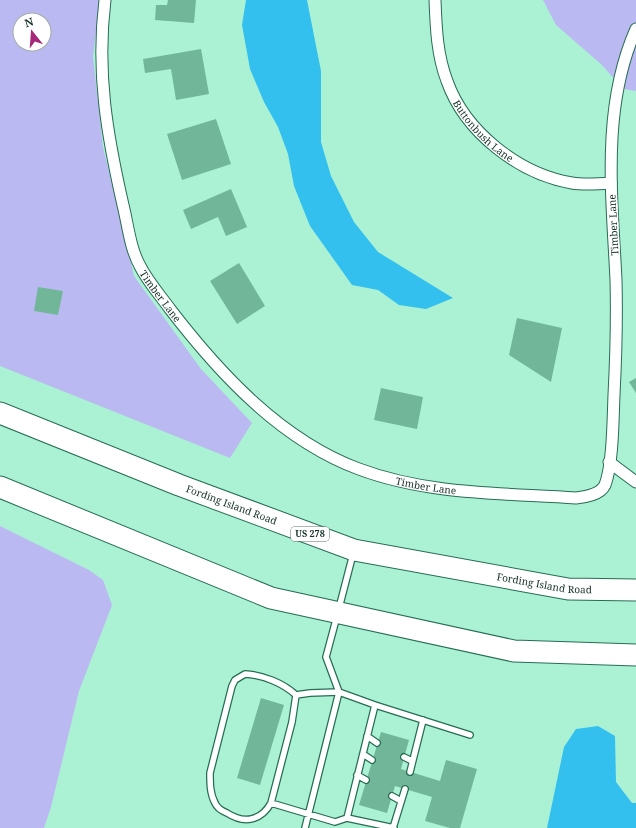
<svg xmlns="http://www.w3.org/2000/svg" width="636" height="828" viewBox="0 0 636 828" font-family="'Noto Serif',serif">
  <rect width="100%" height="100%" fill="#abf2d4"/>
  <path fill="#bbb9f1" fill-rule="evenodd" d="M0 0H100L93 57 103 147 134 276 201 369 252 423 230 458 0 366ZM20 20H44V44H20Z
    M543 0H636V91L623 89 602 65 556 25Z
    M0 526 89 570 103 580 112 605 79 691 51 807 44 828H0Z"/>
  <path fill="#34c0ef" d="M246 0H307L321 71V142L331 176 354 222 378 252 453 298 426 309 399 305 378 290 352 285 310 226 294 186 288 154 278 127 264 102 250 69 242 25Z
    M598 726 615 736 616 782 632 803H636V828H547L564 747 576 729Z"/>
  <path fill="#71b699" d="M168 0H196L194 23 155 20 156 5H167Z
    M201 49 209 94 176 100 171 69 145 73 143 59Z
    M216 119 231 164 182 180 167 134Z
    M231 189 247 227 226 236 218 217 191 229 183 210Z
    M239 263 265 306 237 324 210 281Z
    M38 287 63 291 58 315 34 311Z
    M517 318 562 328 551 382 509 355Z
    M636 378V393L629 382Z
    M381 388 423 397 417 429 374 420Z
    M261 698 284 705 260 785 237 778Z
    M381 732 409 740 401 769 440 781 446 760 477 769 460 828H450L425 821 432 797 395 786 387 813 359 805Z"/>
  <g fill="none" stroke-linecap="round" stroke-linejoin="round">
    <defs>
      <path id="lane" d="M339 608 353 554
        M245 674C263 675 283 683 296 695L292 722 271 803C261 821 244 824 227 813 222 811 217 808 215 803 210 794 210 783 210 773L232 686 235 680Z
        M375 705 470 735
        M367 736 377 743
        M363 754 372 760
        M404 757 412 761
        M410 772 423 720
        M357 775 366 780
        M392 796 401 801
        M271 803 335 822 347 818 375 705 339 692 310 693 296 695
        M347 818 394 828
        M305 828 339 692 326 657 337 616
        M393 828 405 789"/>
      <g id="street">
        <path id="s1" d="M105 0C96 72 107 135 123 205 128 225 130 248 140 266 148 282 160 295 170 309 220 374 281 440 359 469 428 495 504 493 576 498 585 497 600 495 605 485 613 464 613 418 614 395 616 356 617 318 616 280 612 196 601 108 636 29"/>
        <path id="s2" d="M435 0C436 27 437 55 447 81 465 132 519 174 572 183 584 185 598 184 611 183"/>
        <path d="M609 462 636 482"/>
      </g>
      <g id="highway">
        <path id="s3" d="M0 413 179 485 354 550 568 589 636 590"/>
        <path d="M0 487 271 598 514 651 636 655"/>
      </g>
    </defs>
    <use href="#lane" stroke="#266d54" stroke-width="8"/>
    <use href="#street" stroke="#266d54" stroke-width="13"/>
    <use href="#highway" stroke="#266d54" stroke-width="23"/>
    <use href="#lane" stroke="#fff" stroke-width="5.5"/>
    <use href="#street" stroke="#fff" stroke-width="11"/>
    <use href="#highway" stroke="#fff" stroke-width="21"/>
  </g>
  <g text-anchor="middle" stroke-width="3" stroke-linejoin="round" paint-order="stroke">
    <rect fill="#fff" stroke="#5a6f67" stroke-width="1" x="291" y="527" width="38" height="14" rx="3"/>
    <g font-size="9" font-weight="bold" fill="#143126">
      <text x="310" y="537">US 278</text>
    </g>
    <g font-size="10" fill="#143126" stroke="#fff">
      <text dy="4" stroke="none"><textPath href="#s2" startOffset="145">Buttonbush Lane</textPath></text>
      <text transform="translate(613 225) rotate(-93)" y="4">Timber Lane</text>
      <text dy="4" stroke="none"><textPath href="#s1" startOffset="307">Timber Lane</textPath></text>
      <text dy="4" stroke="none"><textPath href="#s1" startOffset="643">Timber Lane</textPath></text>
      <text dy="4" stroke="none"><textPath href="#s3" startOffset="249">Fording Island Road</textPath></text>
      <text dy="4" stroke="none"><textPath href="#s3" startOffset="573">Fording Island Road</textPath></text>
    </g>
  </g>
  <g transform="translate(32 32) rotate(343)"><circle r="19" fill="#ffffff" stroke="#a1ada8"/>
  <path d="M0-3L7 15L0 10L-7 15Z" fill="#a62879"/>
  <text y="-6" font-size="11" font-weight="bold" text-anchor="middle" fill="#143126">N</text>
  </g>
</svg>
